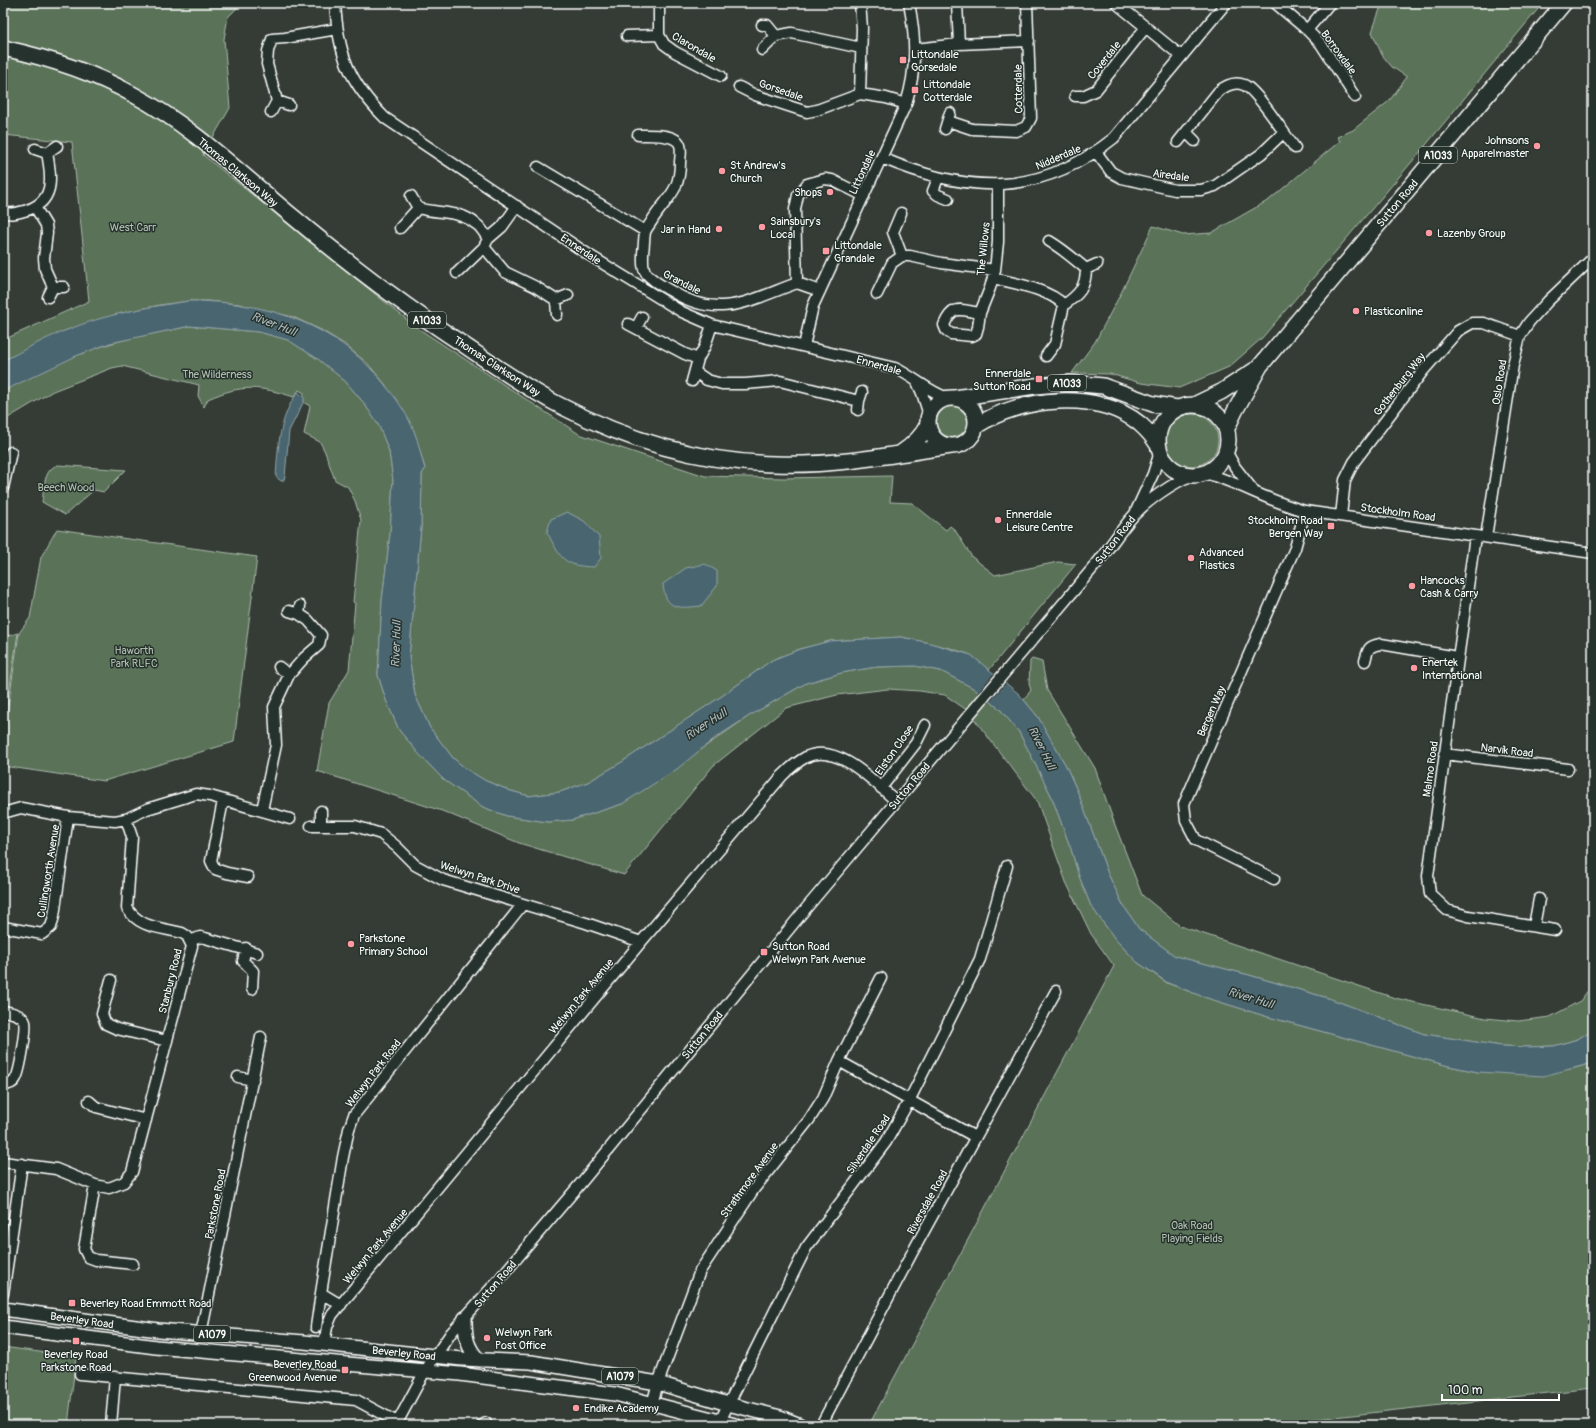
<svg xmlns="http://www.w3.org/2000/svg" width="1596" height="1428" viewBox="0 0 1596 1428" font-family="Pangolin,sans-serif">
  <rect width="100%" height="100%" fill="#343c35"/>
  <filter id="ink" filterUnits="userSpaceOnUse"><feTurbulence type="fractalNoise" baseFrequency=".025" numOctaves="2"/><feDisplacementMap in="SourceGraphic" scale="8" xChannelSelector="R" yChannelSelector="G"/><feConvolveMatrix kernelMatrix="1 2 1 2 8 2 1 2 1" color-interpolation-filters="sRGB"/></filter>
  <g filter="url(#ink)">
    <path fill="#5a7359" stroke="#acb9ac" d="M3 3H242L228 17 224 39 230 108 203 155 416 327 579 434 705 476 783 478 892 476 890 502 912 503 946 530 950 526 955 530 972 557 995 575 1058 562 1076 564 989 670 971 655 950 648 902 637 830 641 800 649 772 660 722 696 622 762 588 782 560 792 529 796 511 791 486 781 466 769 453 758 430 728 415 695 409 657 421 527 422 474 425 469 414 431 385 384 367 363 344 344 321 330 293 317 239 304 208 301H189L160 305 122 313 67 330 3 361V340L89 301 72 142 3 135Z
      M1385 3H1421L1431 6 1453 3H1543L1416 157 1262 338 1229 367 1179 388 1141 383 1110 374 1072 373 1095 342 1121 293 1153 226 1183 235 1211 233 1269 200 1340 141 1337 137 1353 130 1389 101 1407 77 1392 67 1382 55 1372 32 1380 9Z
      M190 326 259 332 288 340 318 359 345 381 364 403 379 426 389 451 393 480 390 534 382 601 378 675 386 700 399 730 419 754 444 780 483 807 507 816 548 822 572 820 622 804 749 716 806 683 841 673 876 667 915 666 941 671 973 688 1000 709 1019 732 1051 795 1071 849 1079 876 1091 906 1116 940 1137 962 1167 983 1204 997 1265 1016 1449 1066 1478 1072 1571 1069 1593 1063V1388L1263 1425H869L1114 966 1091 934 1066 882 1037 801 968 711 945 695 920 691 888 689 837 695 786 708 713 766 624 875 519 843 442 811 317 771 329 703 349 670 355 603 353 602 361 520 355 501 348 487 335 480 325 452 320 442 304 434 310 406 303 402 304 393 299 390 294 397C259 386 242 384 208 399L204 407 198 396 199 385 122 366 112 368 53 391 3 421V391C36 372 73 355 109 344 136 336 164 332 190 326Z
      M936 422a17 17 0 1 1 34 0a17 17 0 1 1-34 0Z
      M1166 440a26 26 0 1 1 52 0a26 26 0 1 1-52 0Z
      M58 465 126 470 104 492 94 490 65 515 42 502C44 490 43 469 58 465Z
      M57 529 257 557 234 742 104 781 3 766V742L19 633 30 618 41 557Z
      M18 633 3 732V637Z
      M1032 659 1042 662 1047 690 1095 768 1115 825 1142 895 1180 926 1395 998 1485 1018 1518 1021 1550 1017 1580 1001 1593 984V1029L1578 1039 1554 1046 1527 1047 1501 1046 1424 1034 1331 999 1249 975 1175 956 1139 929 1123 905 1108 874 1078 793 1066 766 1038 717 1024 700 1031 690 1029 684 1030 661Z
      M3 1347 76 1357 68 1425H3Z"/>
    <path fill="#4a656f" stroke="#92a3a9" d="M189 301C268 301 340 325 389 390 399 402 408 416 414 431 419 443 421 457 425 469L422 474 421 527 409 657 415 695 430 728 453 758 466 769 486 781 511 791 529 796 560 792 588 782 622 762 722 696 772 660 800 649 830 641 901 637 930 643 971 655 1019 694 1038 717 1066 766 1078 793 1108 874 1123 905 1139 929 1175 956 1249 975 1331 999 1424 1034 1501 1046 1527 1047 1554 1046 1578 1039 1593 1029V1063L1543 1076 1478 1072 1449 1066 1265 1016 1204 997 1168 983 1137 962 1116 940 1091 906 1079 876 1071 849 1051 795 1019 732 1000 709 973 688 941 671 915 666 876 667 841 673 806 683 749 716 715 738 677 769 622 804 572 820 548 822 507 816 483 807 444 780 419 754 399 730 386 700 378 675 382 601 390 534 393 480 389 451 379 426 364 403 345 381 318 359 288 340 259 332 190 326 110 343 76 356 3 391V361C24 350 45 338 67 330 106 314 148 307 189 301Z
      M298 392 304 397V401L289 431 285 477 283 481H281L276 477C278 447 279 417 298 392Z
      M567 512 584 521 599 537 601 558 594 567C562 566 561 558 547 532L551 519Z
      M705 564 717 571V586L701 606C680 608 665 611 663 584L686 568Z"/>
    <path fill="#343c35" d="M995 672 1007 682 989 703 977 693Z"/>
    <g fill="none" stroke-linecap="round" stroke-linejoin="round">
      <defs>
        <path id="minor" d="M335 3C338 54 349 82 385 118L589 255 682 312 712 325 895 368C914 377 929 392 948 398
          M659 3V35L664 44 675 52 721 76
          M957 3 959 44
          M1116 3 1181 56
          M1275 3 1307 30 1321 44 1355 97
          M762 25H767L776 36
          M1307 30 1330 3
          M627 36 659 35
          M915 49 959 44 1029 41
          M762 50 776 36 792 33 861 48
          M739 87 755 95 807 112 817 110 860 94 886 98 906 104
          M860 94 862 28 860 3
          M1075 96H1083L1096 90 1146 27
          M277 101 267 64 268 51 272 39 285 38 337 29
          M271 112 277 101 289 105
          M948 121 972 129 1016 131 1026 127 1031 118 1027 3
          M945 129 950 113
          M1186 132 1195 141
          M638 135C649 135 676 133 680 145 682 150 680 158 680 163 680 192 667 197 653 219 651 223 647 227 645 232 644 238 644 246 643 253 643 260 642 268 646 273 652 281 662 286 671 291 719 321 750 300 797 283L820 291
          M1178 142 1218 92C1225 86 1234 81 1244 85 1256 89 1285 135 1295 148
          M35 149 47 153 57 146
          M1096 152 1111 172 1122 178 1175 190H1201L1215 186 1261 154 1283 133
          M882 158C967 194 1039 198 1114 138L1226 3
          M538 167 645 231
          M938 178 933 191 938 195 948 199
          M411 196 418 208
          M35 207 46 225 47 233 44 258 45 269 53 287
          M3 212C10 215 17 213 24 211 55 203 52 178 47 153
          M901 213 893 232 902 256
          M400 228 418 208C438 214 460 210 476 224 481 227 485 234 488 239
          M1049 241C1063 249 1074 259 1086 269L1097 264
          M484 247 505 272 536 287 556 300
          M457 273 484 247 488 239 502 227 517 206
          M993 278C1013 283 1049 289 1064 305
          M797 283 795 209 798 195 807 184 825 179 832 180 864 196
          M877 294 892 263 902 256H910L941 263 995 270
          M48 297 53 287H64
          M980 313C960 310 953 304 944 325L946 330 951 334 972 336 976 334 978 327 980 313 990 288 995 270 998 242V185
          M557 315 556 300 568 295
          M628 324 685 354 698 359
          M636 328 642 317
          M804 346 813 306 906 104C917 68 916 39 909 3
          M1046 356 1055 344 1064 305C1078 295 1086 288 1086 269
          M695 372 707 380 722 384H745L780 381 859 401
          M692 381 698 359 705 346 712 325
          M917 382 922 393 929 415
          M858 410 859 401 862 392
          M1226 451 1235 467 1253 490
          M1205 473C1240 483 1270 502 1305 511L1593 553
          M3 488 11 452
          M1136 511 1153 474 1160 452
          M1341 516 1345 480 1354 462 1423 371 1458 331 1472 323H1484L1520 336
          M1475 536 1428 876 1430 894 1447 910 1468 916 1555 930
          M1486 537 1513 365 1520 336 1529 322 1548 301 1593 258
          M289 611 299 614 300 606
          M1365 661C1368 649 1368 646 1381 644L1457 657
          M279 667 289 675
          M1444 754 1568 769
          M881 788 916 743 925 725
          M223 801 211 861 215 869 227 873 248 877
          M262 810 276 745 274 707 289 675 304 658 319 645 321 635 308 620 299 614
          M321 811V826
          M3 813 21 808 68 817 115 821 126 819 132 837 127 908C140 929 161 927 182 933L187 936 192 946 132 1172 124 1182 109 1188 95 1185 56 1169 3 1162
          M126 819 147 809 196 794 210 796 290 819
          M311 826H355L381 834 397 847 415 865 443 880 586 923 641 942
          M1274 879 1196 840 1186 821 1184 804 1295 548 1305 511
          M1534 926 1539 899
          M3 927 42 934 51 927 54 916 68 817
          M190 941 200 937 205 938 257 953
          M246 948 243 961 253 971 252 989
          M111 980 102 1014 106 1024 117 1029 167 1041
          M3 1011C10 1012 22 1014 25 1022 27 1029 20 1071 16 1078 14 1083 8 1085 3 1085
          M839 1061 975 1137
          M238 1077 253 1080
          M89 1101 96 1107 146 1120
          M95 1185 84 1249 88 1257 96 1260 133 1264
          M3 1294 22 1164
          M341 1305 321 1293 343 1157 349 1129 354 1115 523 904
          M316 1327 321 1293
          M201 1334 261 1037
          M324 1344 327 1327 332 1315 641 942 782 776C789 769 797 762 806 757 838 742 875 783 896 801
          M80 1374 356 1400 397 1422
          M652 1404 658 1383 700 1271 754 1189 809 1120 823 1098 839 1061 881 978
          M720 1421 806 1248 886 1142 909 1101 980 959 1007 866
          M111 1425 115 1377
          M396 1425 425 1371 451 1333 501 1277 581 1183 803 912 1098 562C1110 547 1121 529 1134 515 1148 500 1174 482 1193 475
          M482 1425 486 1423
          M821 1425 912 1253 1056 991"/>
        <path id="major" d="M3 1309 158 1330 304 1342 462 1359 531 1362 658 1383 728 1404 780 1417 800 1425
          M465 1318C465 1335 466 1347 479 1360
          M3 1327 156 1347 460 1374 528 1383 615 1394 735 1425"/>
        <path id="highway" d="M3 48C49 58 93 72 134 95 192 126 241 174 292 216 347 262 404 306 464 345 495 366 526 388 559 405 626 440 700 462 775 464 836 466 892 455 951 446
          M955 398 1035 386 1070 383 1103 386 1153 404 1177 408
          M928 422a24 24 0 1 1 48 0a24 24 0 1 1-48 0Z
          M1196 404 1221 392 1255 370
          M1158 440a35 35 0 1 1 70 0a35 35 0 1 1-70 0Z
          M976 426C1020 397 1097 389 1140 424 1147 430 1153 437 1158 445
          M1227 428 1235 411 1260 366 1564 3
          M901 453C913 445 922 437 928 424"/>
      </defs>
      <use href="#minor" stroke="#fff" stroke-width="13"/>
      <use href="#major" stroke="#fff" stroke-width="16"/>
      <use href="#highway" stroke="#fff" stroke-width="18"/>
      <use href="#minor" stroke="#26332d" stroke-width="10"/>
      <use href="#major" stroke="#26332d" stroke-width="13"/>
      <use href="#highway" stroke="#26332d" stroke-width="15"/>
    </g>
  </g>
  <g fill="#ff9aa2" stroke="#26332d" stroke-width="1.5">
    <rect x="899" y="56" width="8" height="8" rx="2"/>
    <rect x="911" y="86" width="8" height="8" rx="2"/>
    <circle cx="1537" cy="146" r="4"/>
    <circle cx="722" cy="171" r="4"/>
    <circle cx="830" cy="192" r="4"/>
    <circle cx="762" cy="227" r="4"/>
    <circle cx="719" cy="229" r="4"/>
    <circle cx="1429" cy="233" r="4"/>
    <rect x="822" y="247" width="8" height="8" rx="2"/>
    <circle cx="1356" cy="311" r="4"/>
    <rect x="1035" y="375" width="8" height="8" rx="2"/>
    <circle cx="998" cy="520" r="4"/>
    <rect x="1327" y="522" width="8" height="8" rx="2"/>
    <circle cx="1191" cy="558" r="4"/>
    <circle cx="1412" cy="586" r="4"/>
    <circle cx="1414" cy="668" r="4"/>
    <circle cx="351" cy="944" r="4"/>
    <rect x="760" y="948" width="8" height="8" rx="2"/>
    <rect x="68" y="1299" width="8" height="8" rx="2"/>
    <circle cx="487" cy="1338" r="4"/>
    <rect x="72" y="1337" width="8" height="8" rx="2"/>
    <rect x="341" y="1366" width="8" height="8" rx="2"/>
    <circle cx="576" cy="1408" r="4"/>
  </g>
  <g text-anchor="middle" stroke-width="3" stroke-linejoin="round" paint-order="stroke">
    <g fill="#26332d" stroke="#bec2c0" stroke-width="1">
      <rect x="1419" y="147" width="38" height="16" rx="3"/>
      <rect x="408" y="312" width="38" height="16" rx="3"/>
      <rect x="1048" y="375" width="38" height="16" rx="3"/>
      <rect x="194" y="1326" width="36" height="16" rx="3"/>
      <rect x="602" y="1368" width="36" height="16" rx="3"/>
    </g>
    <g font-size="10" font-weight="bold" fill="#fff">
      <text x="1438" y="159">A1033</text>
      <text x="427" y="324">A1033</text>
      <text x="1067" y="387">A1033</text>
      <text x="212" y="1338">A1079</text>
      <text x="620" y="1380">A1079</text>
    </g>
    <g font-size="11" fill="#fff" stroke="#26332d">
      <text transform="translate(694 47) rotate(30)" y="4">Clarondale</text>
      <text transform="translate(1339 52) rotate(54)" y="4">Borrowdale</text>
      <text transform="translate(1104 60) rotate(-51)" y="4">Coverdale</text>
      <text transform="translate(1018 89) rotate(-91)" y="4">Cotterdale</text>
      <text transform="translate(781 90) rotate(19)" y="4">Gorsedale</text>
      <text transform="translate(1058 157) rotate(-23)" y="4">Nidderdale</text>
      <text transform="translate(238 172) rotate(40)" y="4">Thomas Clarkson Way</text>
      <text transform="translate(862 172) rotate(-65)" y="4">Littondale</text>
      <text transform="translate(1171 175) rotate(8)" y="4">Airedale</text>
      <text transform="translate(1397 203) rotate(-50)" y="4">Sutton Road</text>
      <text transform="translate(581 249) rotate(34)" y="4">Ennerdale</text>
      <text transform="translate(983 249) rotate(-84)" y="4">The Willows</text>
      <text transform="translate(682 282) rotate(27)" y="4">Grandale</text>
      <text transform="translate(879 365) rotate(16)" y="4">Ennerdale</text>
      <text transform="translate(497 366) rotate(33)" y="4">Thomas Clarkson Way</text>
      <text transform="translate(1499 382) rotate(-81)" y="4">Oslo Road</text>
      <text transform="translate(1399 384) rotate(-52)" y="4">Gothenburg Way</text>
      <text transform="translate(1398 512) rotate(8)" y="4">Stockholm Road</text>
      <text transform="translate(1115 540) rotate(-52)" y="4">Sutton Road</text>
      <text transform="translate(1211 711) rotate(-66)" y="4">Bergen Way</text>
      <text transform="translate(894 750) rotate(-55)" y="4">Elston Close</text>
      <text transform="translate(1507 750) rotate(7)" y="4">Narvik Road</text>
      <text transform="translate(1430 769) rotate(-82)" y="4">Malmo Road</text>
      <text transform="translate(909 786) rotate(-50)" y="4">Sutton Road</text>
      <text transform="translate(48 871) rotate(-81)" y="4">Cullingworth Avenue</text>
      <text transform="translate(480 877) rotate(18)" y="4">Welwyn Park Drive</text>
      <text transform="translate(170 981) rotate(-76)" y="4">Stanbury Road</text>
      <text transform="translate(581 996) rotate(-50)" y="4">Welwyn Park Avenue</text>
      <text transform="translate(702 1035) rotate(-51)" y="4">Sutton Road</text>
      <text transform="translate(373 1073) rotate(-52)" y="4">Welwyn Park Road</text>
      <text transform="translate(868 1144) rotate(-56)" y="4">Silverdale Road</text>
      <text transform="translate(749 1180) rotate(-54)" y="4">Strathmore Avenue</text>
      <text transform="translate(927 1202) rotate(-61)" y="4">Riversdale Road</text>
      <text transform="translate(215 1204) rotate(-79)" y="4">Parkstone Road</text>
      <text transform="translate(375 1246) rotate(-50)" y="4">Welwyn Park Avenue</text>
      <text transform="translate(495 1284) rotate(-49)" y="4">Sutton Road</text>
      <text transform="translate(82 1320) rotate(8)" y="4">Beverley Road</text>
      <text transform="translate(404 1353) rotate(6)" y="4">Beverley Road</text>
    </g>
    <g font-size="11" fill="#fff" stroke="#26332d" text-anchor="start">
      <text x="911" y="58">Littondale<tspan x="911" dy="13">Gorsedale</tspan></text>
      <text x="923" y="88">Littondale<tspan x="923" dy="13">Cotterdale</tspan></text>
      <text x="1529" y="144" text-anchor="end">Johnsons<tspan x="1529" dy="13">Apparelmaster</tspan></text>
      <text x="730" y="169">St Andrew's<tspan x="730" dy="13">Church</tspan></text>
      <text x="822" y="196" text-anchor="end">Shops</text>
      <text x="770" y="225">Sainsbury's<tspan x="770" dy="13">Local</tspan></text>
      <text x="711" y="233" text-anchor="end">Jar in Hand</text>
      <text x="1437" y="237">Lazenby Group</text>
      <text x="834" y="249">Littondale<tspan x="834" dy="13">Grandale</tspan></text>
      <text x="1364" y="315">Plasticonline</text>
      <text x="1031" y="377" text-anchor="end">Ennerdale<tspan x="1031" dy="13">Sutton Road</tspan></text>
      <text x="1006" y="518">Ennerdale<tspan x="1006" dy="13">Leisure Centre</tspan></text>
      <text x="1323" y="524" text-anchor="end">Stockholm Road<tspan x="1323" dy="13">Bergen Way</tspan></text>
      <text x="1199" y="556">Advanced<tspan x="1199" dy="13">Plastics</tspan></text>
      <text x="1420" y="584">Hancocks<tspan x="1420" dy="13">Cash &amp; Carry</tspan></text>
      <text x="1422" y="666">Enertek<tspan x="1422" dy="13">International</tspan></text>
      <text x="359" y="942">Parkstone<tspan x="359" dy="13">Primary School</tspan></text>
      <text x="772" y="950">Sutton Road<tspan x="772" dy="13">Welwyn Park Avenue</tspan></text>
      <text x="80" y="1307">Beverley Road Emmott Road</text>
      <text x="495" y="1336">Welwyn Park<tspan x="495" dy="13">Post Office</tspan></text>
      <text x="76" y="1358" text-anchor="middle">Beverley Road<tspan x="76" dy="13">Parkstone Road</tspan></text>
      <text x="337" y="1368" text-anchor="end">Beverley Road<tspan x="337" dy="13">Greenwood Avenue</tspan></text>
      <text x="584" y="1412">Endike Academy</text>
    </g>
    <g font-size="11" fill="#b5c0b4" stroke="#26332d">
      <text x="133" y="231">West Carr</text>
      <text x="217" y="378">The Wilderness</text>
      <text x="66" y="491">Beech Wood</text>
      <text x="134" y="654">Haworth<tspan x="134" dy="13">Park RLFC</tspan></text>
      <text x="1192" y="1229">Oak Road<tspan x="1192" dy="13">Playing Fields</tspan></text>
    </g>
    <g font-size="12" font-style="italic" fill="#aebabe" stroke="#26332d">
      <text transform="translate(274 324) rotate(21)" y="4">River Hull</text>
      <text transform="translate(396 644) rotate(-88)" y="4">River Hull</text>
      <text transform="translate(706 724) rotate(-33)" y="4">River Hull</text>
      <text transform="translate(1042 748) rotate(64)" y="4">River Hull</text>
      <text transform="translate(1251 998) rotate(17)" y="4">River Hull</text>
    </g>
  </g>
  <rect width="1596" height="1428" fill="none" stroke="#26332d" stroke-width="16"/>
  <rect x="8" y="8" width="1580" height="1412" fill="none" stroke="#fff" stroke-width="1.5" filter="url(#ink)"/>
  <path d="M1442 1394v6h117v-6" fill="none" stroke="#ffffff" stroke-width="2"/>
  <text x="1448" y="1394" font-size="12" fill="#ffffff" stroke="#26332d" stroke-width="3" paint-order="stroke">100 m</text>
</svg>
